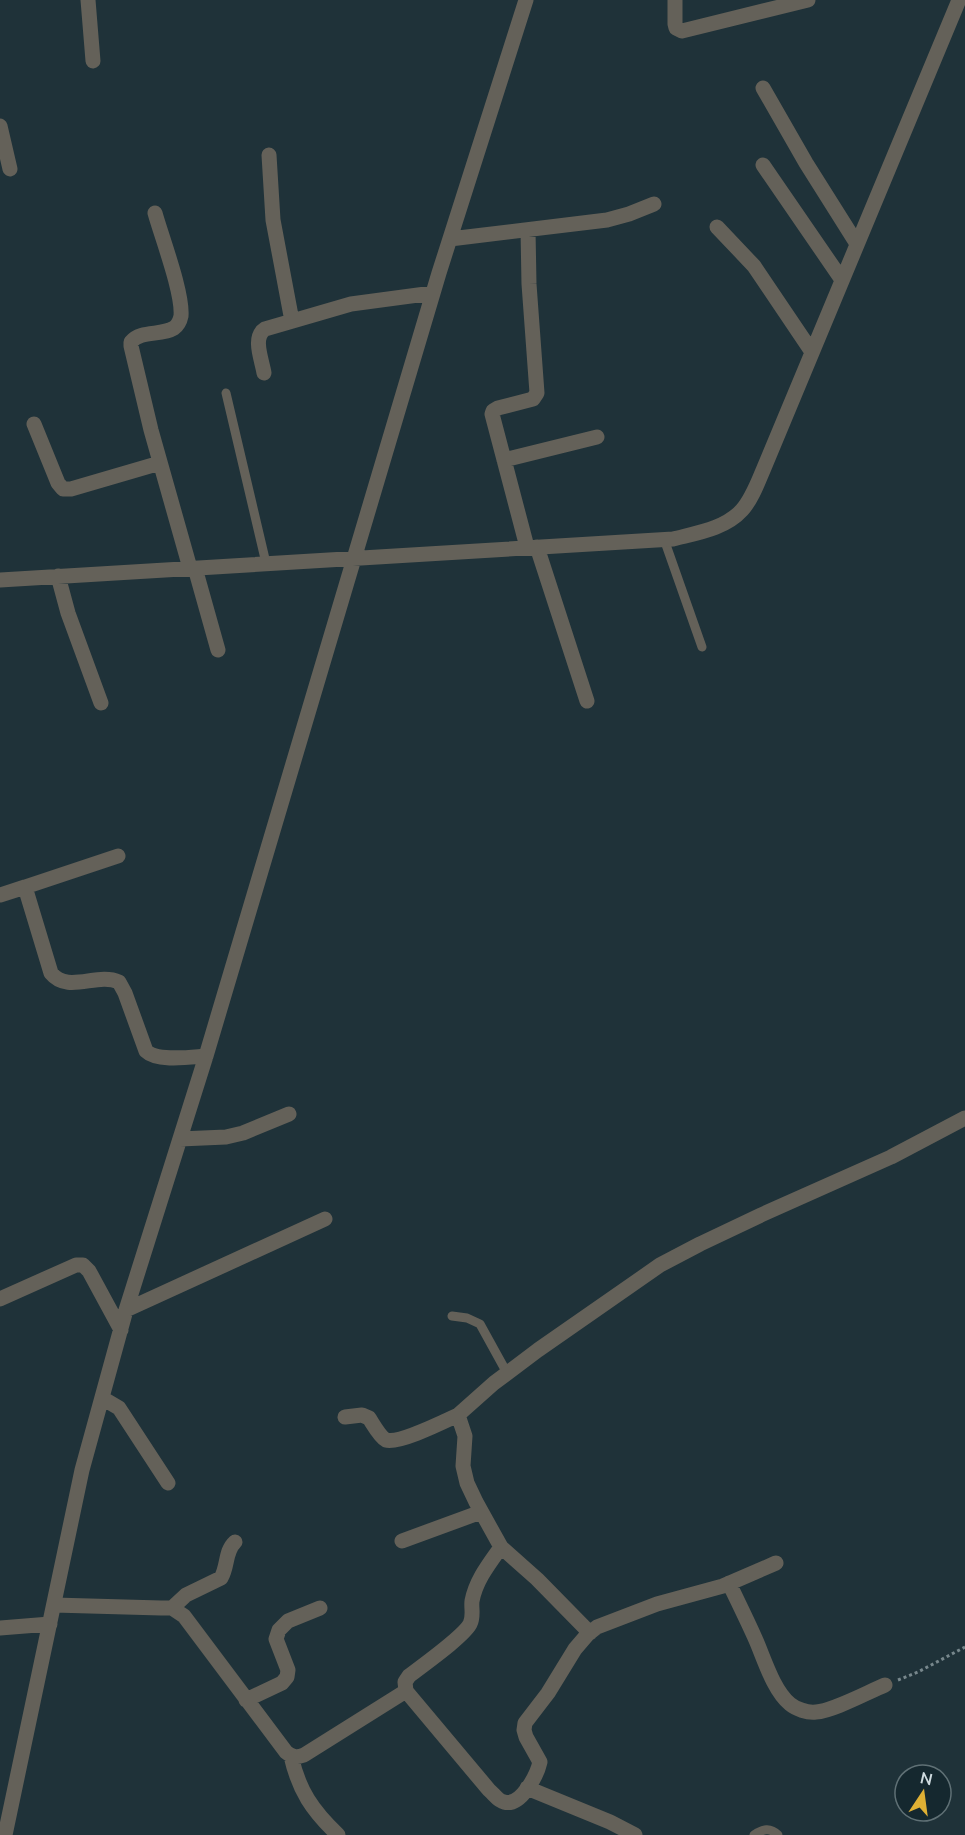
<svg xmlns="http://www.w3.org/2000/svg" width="965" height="1835" viewBox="0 0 965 1835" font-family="Mulish,sans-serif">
  <rect width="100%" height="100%" fill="#1f3239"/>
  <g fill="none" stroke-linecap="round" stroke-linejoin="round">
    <path stroke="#77878c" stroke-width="3" stroke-dasharray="3 3" stroke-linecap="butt" d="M898 1680 918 1672 965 1647"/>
    <path stroke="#646159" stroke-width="9" d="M226 393 266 563
      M664 539 702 647
      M452 1316 467 1318 480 1324 507 1373
      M754 1835C763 1829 770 1827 778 1835"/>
    <path stroke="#646159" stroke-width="15" d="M88 0 93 61
      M675 0V24L676 28 682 31 808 0
      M763 88 806 163 857 244
      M0 126 10 169
      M269 155 273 220 292 321
      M763 165 842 280
      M155 213C162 238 183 293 181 316 180 321 178 325 174 328 161 336 141 330 131 342V346L151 430 190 568
      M717 227 754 266 812 352
      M450 239 607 220 629 214 654 204
      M264 373C262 360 252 337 265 329L351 304 433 293
      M34 424 58 483 63 489H71L160 463
      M504 460 597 437
      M527 547 492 414 493 411 498 408 533 399 537 393 529 284 528 230
      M537 547 587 701
      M195 568 218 650
      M58 576 68 613 101 703
      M0 580 673 539C696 533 725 529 742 510 752 499 758 482 764 468L959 0
      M25 887 118 856
      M0 895 25 887 51 973C68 994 97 972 119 982L125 993 146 1051C157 1062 191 1057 206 1056
      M180 1139 226 1137 243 1133 289 1114
      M0 1299 76 1265H83L89 1271 121 1330
      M126 1310 325 1219
      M102 1398 119 1408 168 1483
      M345 1417 362 1415 369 1418C373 1424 380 1437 386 1440 399 1444 445 1421 458 1415
      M402 1541 481 1512
      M501 1547 537 1579 590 1633
      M729 1583C738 1602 747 1620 755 1638 764 1658 773 1690 790 1704 796 1709 807 1713 816 1712 833 1711 868 1692 885 1685
      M54 1605 161 1608H172L184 1616 286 1752C292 1757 296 1758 304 1755L406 1691 405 1682 409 1676C423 1665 463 1637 470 1624 474 1616 471 1608 472 1601 476 1580 489 1564 501 1547L476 1502 467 1483 463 1466 465 1436 458 1415 494 1383 538 1350 660 1265 700 1244 761 1215 891 1157 965 1118
      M172 1608 186 1595 221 1578C228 1566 225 1551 235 1542
      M0 1628 50 1624
      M406 1691 489 1790C494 1794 498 1801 504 1802 521 1807 537 1775 540 1762L526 1737 524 1730 525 1723 548 1693 575 1649 587 1635 597 1627 657 1604 723 1586 776 1563
      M246 1700 282 1683 287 1677 288 1670 276 1639 279 1630 288 1621 320 1608
      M291 1756C299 1791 312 1810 338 1835
      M527 1788 610 1822 635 1835
      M5 1835 82 1470 126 1310 206 1056 439 273 526 0"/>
  </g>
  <g transform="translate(923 1793) rotate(13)"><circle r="28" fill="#15282f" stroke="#5f7075" stroke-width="1.5"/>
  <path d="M0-4.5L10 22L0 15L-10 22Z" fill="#dfb034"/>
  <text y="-9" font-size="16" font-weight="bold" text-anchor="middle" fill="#cfdbdf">N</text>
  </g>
</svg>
